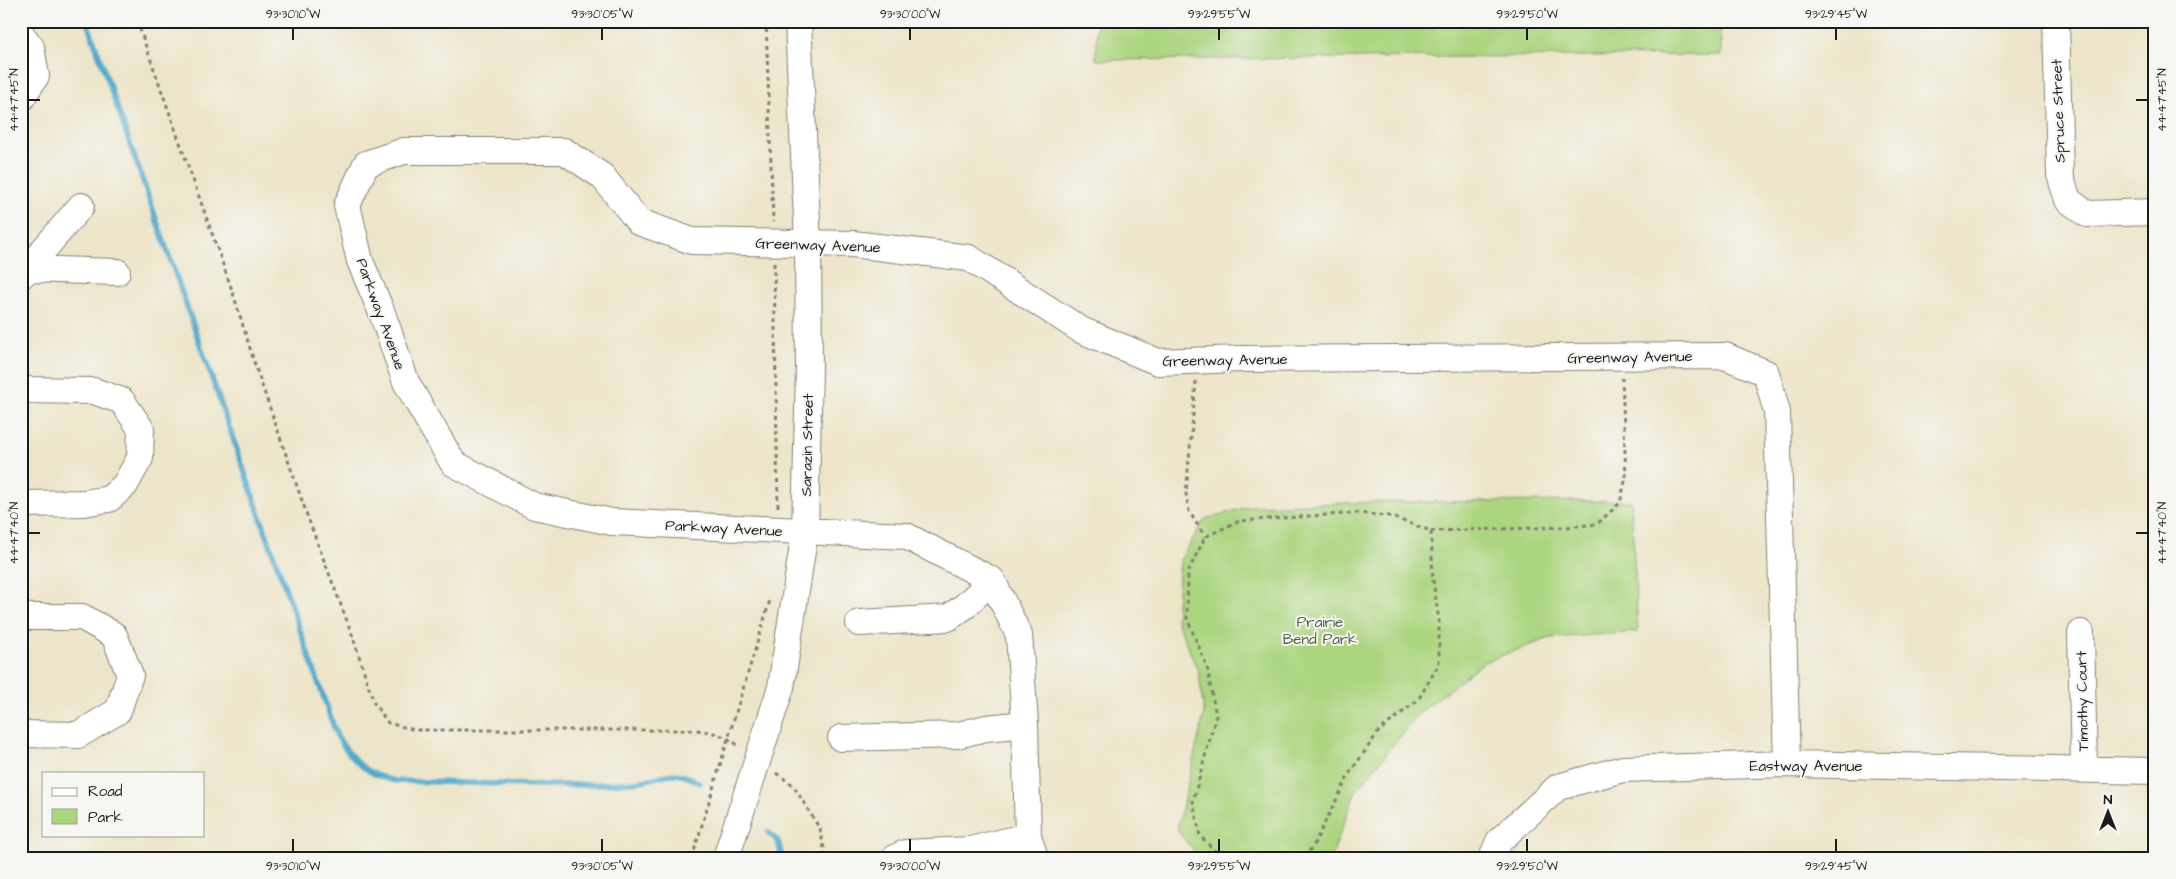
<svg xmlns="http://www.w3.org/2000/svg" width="2176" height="879" viewBox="0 0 2176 879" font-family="'Architects Daughter',sans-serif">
  <rect width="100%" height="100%" fill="#f6f6f2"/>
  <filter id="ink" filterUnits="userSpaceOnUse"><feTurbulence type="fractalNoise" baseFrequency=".02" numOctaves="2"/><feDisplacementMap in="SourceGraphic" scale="10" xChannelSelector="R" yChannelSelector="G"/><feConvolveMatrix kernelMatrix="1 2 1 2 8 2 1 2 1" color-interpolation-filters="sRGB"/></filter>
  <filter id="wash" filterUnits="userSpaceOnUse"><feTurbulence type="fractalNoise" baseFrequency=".0096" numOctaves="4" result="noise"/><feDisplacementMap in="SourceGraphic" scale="20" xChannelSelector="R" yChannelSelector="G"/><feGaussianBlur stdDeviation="1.12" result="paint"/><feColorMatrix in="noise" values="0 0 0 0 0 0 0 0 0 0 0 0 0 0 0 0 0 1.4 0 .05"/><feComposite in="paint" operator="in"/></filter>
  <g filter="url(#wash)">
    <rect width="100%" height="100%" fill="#ede5c9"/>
    <path fill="#acd580" stroke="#64784e" d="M1097 21H1720L1721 55 1096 60Z
      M1631 501 1638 632 1550 638 1484 662 1418 714 1355 793 1331 858H1199L1177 830 1204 714 1199 673 1176 619 1180 560 1205 519 1251 506 1308 504 1378 502Z"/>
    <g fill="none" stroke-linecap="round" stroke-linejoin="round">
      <path stroke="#4faacd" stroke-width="5.5" d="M87 21 337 736C352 760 366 775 395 781 474 782 555 789 634 782 661 780 671 765 699 783
        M768 832 778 841 782 858"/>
    </g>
  </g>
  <g filter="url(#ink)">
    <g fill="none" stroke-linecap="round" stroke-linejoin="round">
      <defs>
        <path id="minor" d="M2056 21 2060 175 2068 200 2087 214 2155 212
          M21 34 31 47 36 76 21 99
          M28 269 117 272
          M21 276 81 206
          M21 390 94 391 122 401 141 429 140 458 125 485 109 499 84 503 21 504
          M21 617H82L114 635 130 675 118 711 78 735 21 734
          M859 623 948 618 965 606 992 580
          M2081 633 2084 769
          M841 738 958 735 986 728 1025 724
          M726 858 781 687 805 532 809 367 808 244 798 21
          M895 858 905 853 970 850 1028 836
          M1035 858 1028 836 1025 724 1019 635 992 580 906 536 612 522 534 506 453 463 406 382 382 313 360 261 347 205 366 164 404 151H564L602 176 639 222 692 241 853 244 969 258 1081 330 1158 362 1242 359 1725 356 1766 373 1777 412 1787 764
          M1492 858 1499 841 1558 787 1623 769 1787 764 2155 771"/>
      </defs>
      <use href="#minor" stroke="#848072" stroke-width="28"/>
      <path stroke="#848072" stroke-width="3" stroke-dasharray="4 4" stroke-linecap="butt" d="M137 21 233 293 256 368 308 518 353 637 374 703 388 723 415 730H696C713 732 725 735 739 746
        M766 21 773 222
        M774 263 778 510
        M1196 381 1186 494 1189 511 1205 537
        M1431 531 1567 527 1597 524 1620 503 1626 477 1622 378
        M776 773 793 785 820 829 826 858
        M692 858 770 600
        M1222 858 1200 836 1193 801 1216 716 1207 667 1187 618 1188 572 1205 537 1239 521 1356 513 1389 516 1431 531 1433 580 1439 621V664L1418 700 1379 731 1351 771 1312 848 1301 858"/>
      <use href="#minor" stroke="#fff" stroke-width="26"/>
    </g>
  </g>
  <path fill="none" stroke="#1c1c1c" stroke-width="2" d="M293 28V40M602 28V40M910 28V40M1219 28V40M1527 28V40M1836 28V40M28 100H40M2136 100H2148M28 533H40M2136 533H2148M293 839V852M602 839V852M910 839V852M1219 839V852M1527 839V852M1836 839V852"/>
  <g text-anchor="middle" stroke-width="4" stroke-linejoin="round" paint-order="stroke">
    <g font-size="15" fill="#1c1c1c" stroke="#f6f6f2">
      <text transform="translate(2058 111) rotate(-92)" y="5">Spruce Street</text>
      <text transform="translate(818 245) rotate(2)" y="5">Greenway Avenue</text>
      <text transform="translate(381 314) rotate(70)" y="5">Parkway Avenue</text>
      <text transform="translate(1630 357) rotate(-1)" y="5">Greenway Avenue</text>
      <text transform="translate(1225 360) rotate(-1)" y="5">Greenway Avenue</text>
      <text transform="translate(807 445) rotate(-89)" y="5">Sarazin Street</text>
      <text transform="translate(724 528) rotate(3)" y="5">Parkway Avenue</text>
      <text transform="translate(2082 701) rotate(-91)" y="5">Timothy Court</text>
      <text x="1806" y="771">Eastway Avenue</text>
    </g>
    <g font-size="15" fill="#4e5d3f" stroke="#f6f6f2">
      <text x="1320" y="627">Prairie<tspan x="1320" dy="17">Bend Park</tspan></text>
    </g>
  </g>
  <rect width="2176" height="879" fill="none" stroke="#f6f6f2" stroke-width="55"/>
  <rect x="42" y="772" width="162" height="65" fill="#f6f6f2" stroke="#9f9f9c"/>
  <rect x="52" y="788" width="25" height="8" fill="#ffffff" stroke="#9f9f9c"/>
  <text x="88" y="796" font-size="15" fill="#1c1c1c">Road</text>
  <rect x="52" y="809" width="25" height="15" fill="#acd580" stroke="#9f9f9c"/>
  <text x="88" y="822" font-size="15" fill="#1c1c1c">Park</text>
  <g transform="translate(2108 812)" stroke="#f6f6f2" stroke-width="4" paint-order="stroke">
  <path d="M0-4L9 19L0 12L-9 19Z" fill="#1c1c1c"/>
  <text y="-8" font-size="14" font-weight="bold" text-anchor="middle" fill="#1c1c1c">N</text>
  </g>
  <rect x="28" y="28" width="2120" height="824" fill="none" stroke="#1c1c1c" stroke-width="2"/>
  <g font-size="12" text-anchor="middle" fill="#1c1c1c">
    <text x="293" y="18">93°30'10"W</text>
    <text x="602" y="18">93°30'05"W</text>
    <text x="910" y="18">93°30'00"W</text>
    <text x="1219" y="18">93°29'55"W</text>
    <text x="1527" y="18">93°29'50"W</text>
    <text x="1836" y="18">93°29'45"W</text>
    <text transform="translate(14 100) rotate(-90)" y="4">44°47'45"N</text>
    <text transform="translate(2162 100) rotate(-90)" y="4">44°47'45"N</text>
    <text transform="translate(14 533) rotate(-90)" y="4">44°47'40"N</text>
    <text transform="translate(2162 533) rotate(-90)" y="4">44°47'40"N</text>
    <text x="293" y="870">93°30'10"W</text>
    <text x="602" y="870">93°30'05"W</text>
    <text x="910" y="870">93°30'00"W</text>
    <text x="1219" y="870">93°29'55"W</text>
    <text x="1527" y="870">93°29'50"W</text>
    <text x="1836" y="870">93°29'45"W</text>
  </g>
</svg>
